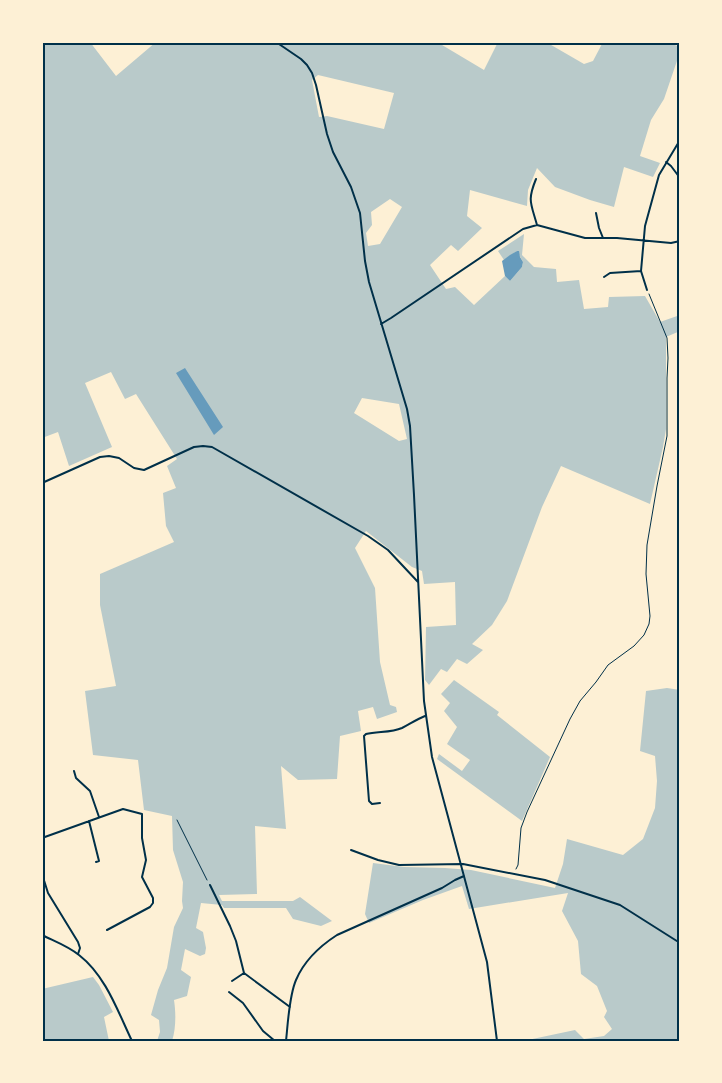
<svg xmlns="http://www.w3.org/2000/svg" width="722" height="1083" viewBox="0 0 722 1083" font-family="Roboto,sans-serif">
  <rect width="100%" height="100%" fill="#fdf0d5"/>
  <path fill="#b9caca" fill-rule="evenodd" d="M42 42H90L116 76 156 42H437L484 70 498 42H546L584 64 593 61 603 42H672V44L680 47V52L664 99 651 120 640 156 660 163 653 177 624 167 614 207 590 200 555 187 537 168 528 190 527 206 470 190 467 216 482 228 458 251 451 245 430 265 446 289 455 287 474 305 505 276 510 281 522 267 523 262 517 251 504 260 498 251 524 234 522 255 534 267 556 269 557 282 579 280 584 309 608 307 609 297 645 296 660 322 680 315V331L666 337V429L663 447 650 504 561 466 542 507 507 601 492 625 472 644 483 650 467 664 457 659 447 672 441 669 429 685 425 680 426 627 456 625 455 582 424 584 422 571 412 567 366 531 355 548 375 588 380 662 390 705 396 707 397 712 377 719 373 707 358 711 361 731 340 736 337 779 298 780 281 766 286 829 255 826 257 894 219 895 222 901H293L300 897 332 921 321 926 293 919 286 908H224L222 905 201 903 196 928 203 932 206 948 205 954 200 956 185 949 181 970 191 977 187 996 174 1000C176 1013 176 1029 172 1041H157L160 1032 159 1020 151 1015 158 990 167 968 174 927 183 908 182 901 183 882 173 850 172 816 144 810 138 760 93 755 85 691 116 686 100 605V574L174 542 166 526 163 493 176 488 167 466 177 459 136 394 125 399 111 372 85 383 112 447 69 466 58 432 42 438ZM318 75 394 93 384 129 327 116 319 117 312 80ZM390 199 402 207 380 244 368 246 366 233 372 225 371 212ZM362 398 399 404 407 439 399 441 354 413Z
    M454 680 499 712 497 715 550 757 522 821 437 759 439 754 462 771 470 760 447 744 457 727 444 711 450 703 441 694Z
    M667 688 680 690V1041H523L575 1030 584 1039 604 1036 612 1029 604 1017 607 1011 597 986 581 974 578 941 562 911 568 893 469 909 462 886 423 900 369 923 365 914 373 863 404 867 445 868 471 870 555 888 563 864 567 839 623 855 643 839 655 808 657 781 655 756 640 751 646 691Z
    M93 977 99 985 113 1012 104 1017 109 1041H42V989Z"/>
  <path fill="#669bbc" d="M517 251H519L520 257 523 262 522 267 510 281 505 276 502 261 510 255Z
    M185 368 223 427 214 435 176 373Z"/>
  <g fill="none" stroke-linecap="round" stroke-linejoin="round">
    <path stroke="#003049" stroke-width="1" d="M177 820 207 880
      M516 869 518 865 521 828 527 812 570 719 580 701 596 682 608 665 634 646 644 635 649 624 650 616 646 574 647 545 657 486 667 436V378L668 358 667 338 649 294"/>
    <path stroke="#003049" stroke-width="2" d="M276 42 301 59 307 65 312 73 316 85 327 134 333 152 351 187 360 213 365 261 369 282 407 409 410 426 414 495 424 701 432 757 487 962 497 1041
      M666 162 671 166 680 178
      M536 179C527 201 531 203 537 225
      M596 213 599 228 603 238
      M604 277 610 273 641 271
      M647 290 641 271 645 226 659 175 680 140
      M381 324 391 318 523 229 537 225 585 238H617L671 243 680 241
      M42 483 100 457 109 456 119 458 134 468 144 470 194 447 203 446 212 447 368 536 388 550 418 582
      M74 771 76 778 90 791 99 817
      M380 803 372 804 369 801 364 736 366 734C377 731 391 733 402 728 410 724 417 719 425 716
      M89 821 99 861 96 862
      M42 838 123 809 142 814V838L146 860 142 877 153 898V903L150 907 107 930
      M351 850 378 860 399 865 463 864 545 880 620 905 680 943
      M42 874 48 893 78 942 80 948 78 954
      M210 885 230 926 236 941 244 973
      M232 981 244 973 290 1007
      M229 992 243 1003 263 1031 275 1041
      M286 1041C288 1023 289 996 296 980 304 961 320 946 337 935L442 888 455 880 464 876"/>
    <path stroke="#003049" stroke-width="2" d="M42 935C54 941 68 946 79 955 106 976 118 1012 132 1041"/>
  </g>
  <rect width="722" height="1083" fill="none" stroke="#fdf0d5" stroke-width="87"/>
  <rect x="44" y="44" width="634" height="996" fill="none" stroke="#003049" stroke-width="2"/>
</svg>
